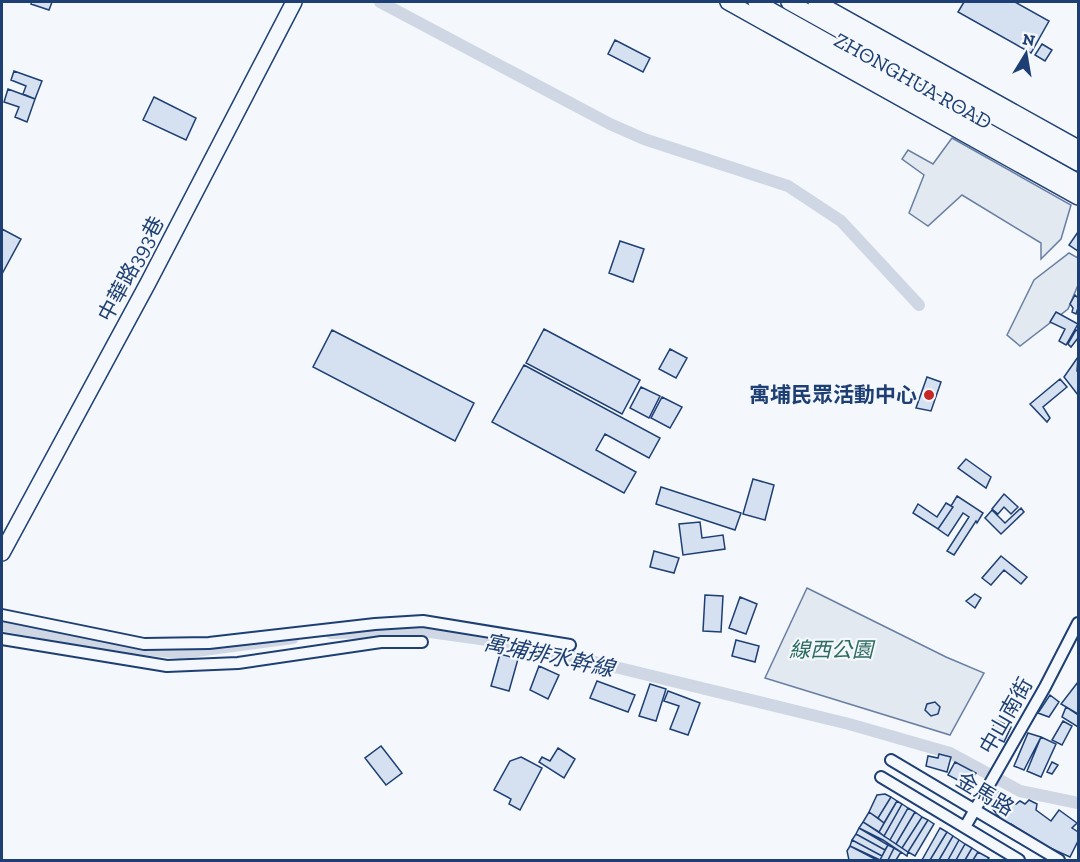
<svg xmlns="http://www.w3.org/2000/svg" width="1080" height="862" viewBox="0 0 1080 862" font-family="'Zilla Slab','Noto Sans TC',serif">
  <rect width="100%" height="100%" fill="#f4f7fb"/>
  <path fill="#e3e9f0" stroke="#687fa3" stroke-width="1.5" d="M952 138 1071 205 1061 239 1041 259V243L962 195 928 226 909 213 924 175 902 159 908 150 933 164Z
    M1069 253 1078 258V285L1068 309 1020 346 1007 335 1034 280Z
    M807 588 946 657 984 673 950 735 765 678Z"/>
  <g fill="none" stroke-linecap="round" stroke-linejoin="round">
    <path stroke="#cfd7e4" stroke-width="12" d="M380 2 610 124 644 139 788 186 841 221 919 305
      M2 625 121 647 181 653 293 638
      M331 633 423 631 529 646 849 724 950 753 1020 791 1078 803"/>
  </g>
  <path fill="#d5e0f0" stroke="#1d3f73" stroke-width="1.5" d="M32 2H52L49 10 31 4Z
    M964 2H1015L1049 21 1031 53 958 12Z
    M615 40 650 58 643 72 608 54Z
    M1042 44 1052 50 1045 61 1035 55Z
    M14 71 42 81 35 99 23 94 26 86 11 80Z
    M8 89 35 99 27 122 15 117 19 107 4 102Z
    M154 97 196 118 186 140 143 120Z
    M2 229 21 239 2 274Z
    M1078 232V251L1069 245Z
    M620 241 644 249 633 282 609 273Z
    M1075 295 1078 298V308L1076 314 1072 312 1073 308 1070 304Z
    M1056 312 1078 324 1066 345 1059 341 1065 329 1050 322Z
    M544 329 640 380 622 414 526 363Z
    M332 330 474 403 455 441 313 367Z
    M1076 330 1078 331V338L1071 347 1068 344Z
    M670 349 687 358 676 378 659 369Z
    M1078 357 1077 371H1078V395L1064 377Z
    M524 365 660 438 649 458 605 434 596 450 636 472 624 493 492 422Z
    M927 377 941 382 931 411 916 408Z
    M1060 379 1067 387 1043 407 1050 418 1047 422 1030 404Z
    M641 387 660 396 649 418 630 408Z
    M662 397 682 407 670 428 651 418Z
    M966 459 991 477 986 488 958 468Z
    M753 479 774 485 765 520 743 514Z
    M661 487 741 513 735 530 656 504Z
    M1004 494 1018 507 1011 514 1004 507 998 514 992 509Z
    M957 496 983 513 977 523 976 521 954 555 947 551 969 517 963 513 948 536 938 529 953 507 951 506Z
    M946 503 953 507 938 529 913 513 918 504 937 517Z
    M1021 508 1024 512 1001 534 985 518 992 510 1005 523Z
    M700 522 702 538 723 535 725 549 683 555 679 524Z
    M654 551 679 558 674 573 650 567Z
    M1001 556 1027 577 1021 584 1004 570 991 585 982 578Z
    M975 594 981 598 975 608 966 601Z
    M705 595 723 596 721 632 703 631Z
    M740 597 757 604 746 634 729 628Z
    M736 640 759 646 755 662 732 656Z
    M500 654 518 659 509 691 491 686Z
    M539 666 559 675 548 699 530 690Z
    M597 681 635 695 628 712 590 698Z
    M1078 682V714L1061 704Z
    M650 684 666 689 656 721 639 716Z
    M668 691 700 703 688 735 670 729 679 706 664 701Z
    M1050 695 1059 702 1049 717 1038 713Z
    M935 702 940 707 938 714 931 716 925 710 927 704Z
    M1007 702 1015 708 1010 713 1002 709Z
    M1066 707 1078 715V727L1062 717Z
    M996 720 1011 727 1004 742 989 735Z
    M1063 721 1072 726 1062 745 1052 740Z
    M1028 733 1041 737 1024 770 1014 766Z
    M1041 737 1056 744 1041 777 1027 771Z
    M381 746 402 773 386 785 365 758Z
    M558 748 575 759 564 778 539 762 542 757 550 761Z
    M939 754 951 757 947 772 926 766 928 756 938 758Z
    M521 757 542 768 520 810 509 804 511 799 494 790 510 761Z
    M955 762 976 773 969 786 948 775Z
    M1052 762 1058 765 1052 774 1047 772Z
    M992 790 999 792 1016 804 1020 801 1025 804 1029 800 1037 804 1036 810 1051 821 1059 810 1077 823 1072 828 1078 832V841L1070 857 1048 847 1011 824 1003 822 989 804Z
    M885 794 891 797 878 818 869 812 877 795Z
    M891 797 897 801 884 823 878 818Z
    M897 801 902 804 884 836 879 832Z
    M902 804 908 808 890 840 884 836Z
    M908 808 915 812 896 844 890 840Z
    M869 812 884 823 879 832 863 822Z
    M915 812 922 817 902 848 896 844Z
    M922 817 928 820 908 852 902 848Z
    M928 820 934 824 915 856 908 852Z
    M863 822 908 852 907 856 883 840 859 828Z
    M859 828 888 845 885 850 856 834Z
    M940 828 947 832 930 860H922Z
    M947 832 953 836 939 860H930Z
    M856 834 885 850 882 856 852 840Z
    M953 836 959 840 948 860H939Z
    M852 840 882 856 880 860 850 846Z
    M959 840 965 844 956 860H948Z
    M965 844 972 848 965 860H956Z
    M888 845 894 848 888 860H880Z
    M850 846 877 860H849L847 851Z
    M894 848 901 852 896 860H888Z
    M972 848 978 852 973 860H965Z
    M978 852 989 858 987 860H973Z"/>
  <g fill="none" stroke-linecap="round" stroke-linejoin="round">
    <defs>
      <path id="street" d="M2 615 144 644 209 643 375 624 423 621 570 645
        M2 639 167 666 238 663 381 642H422
        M891 760 1059 860
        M881 777 1019 860
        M965 827 1045 687 1078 623"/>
      <path id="secondary" d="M728 2 1078 197
        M756 2 1078 182
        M789 2 1078 163
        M816 2 1078 148
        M2 553 148 283 294 2"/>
    </defs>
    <use href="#street" stroke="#1d3f73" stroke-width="14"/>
    <use href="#secondary" stroke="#1d3f73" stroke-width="18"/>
    <use href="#street" stroke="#f4f7fb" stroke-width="10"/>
    <use href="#secondary" stroke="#f4f7fb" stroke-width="15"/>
  </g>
  <circle fill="#c62828" stroke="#f4f7fb" stroke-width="2" cx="929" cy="395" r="6"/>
  <g text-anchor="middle" stroke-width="4.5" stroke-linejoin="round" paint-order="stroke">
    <g font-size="21" fill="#1d3f73" stroke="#f4f7fb">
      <text transform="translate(913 81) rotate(29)" y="7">ZHONGHUA ROAD</text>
      <text transform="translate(131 269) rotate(-62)" y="7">中華路393巷</text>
      <text transform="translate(1006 716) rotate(-60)" y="7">中山南街</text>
      <text transform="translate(985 794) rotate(31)" y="7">金馬路</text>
    </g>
    <g font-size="21" font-weight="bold" fill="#1d3f73" stroke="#f4f7fb" text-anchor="end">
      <text x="917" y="402">寓埔民眾活動中心</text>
    </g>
    <g font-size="21" font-style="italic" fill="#2c6c60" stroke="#f4f7fb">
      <text x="831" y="657">線西公園</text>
    </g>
    <g font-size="22" font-style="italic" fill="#1d3f73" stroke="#f4f7fb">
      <text transform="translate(549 655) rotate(12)" y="8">寓埔排水幹線</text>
    </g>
  </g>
  <rect width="1080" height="862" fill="none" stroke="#1d3f73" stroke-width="6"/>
  <g transform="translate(1026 54) rotate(11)" stroke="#f4f7fb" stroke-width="4.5" paint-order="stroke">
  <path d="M0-4.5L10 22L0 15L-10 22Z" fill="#1d3f73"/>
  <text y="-9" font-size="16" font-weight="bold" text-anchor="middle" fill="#1d3f73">N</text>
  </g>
</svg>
